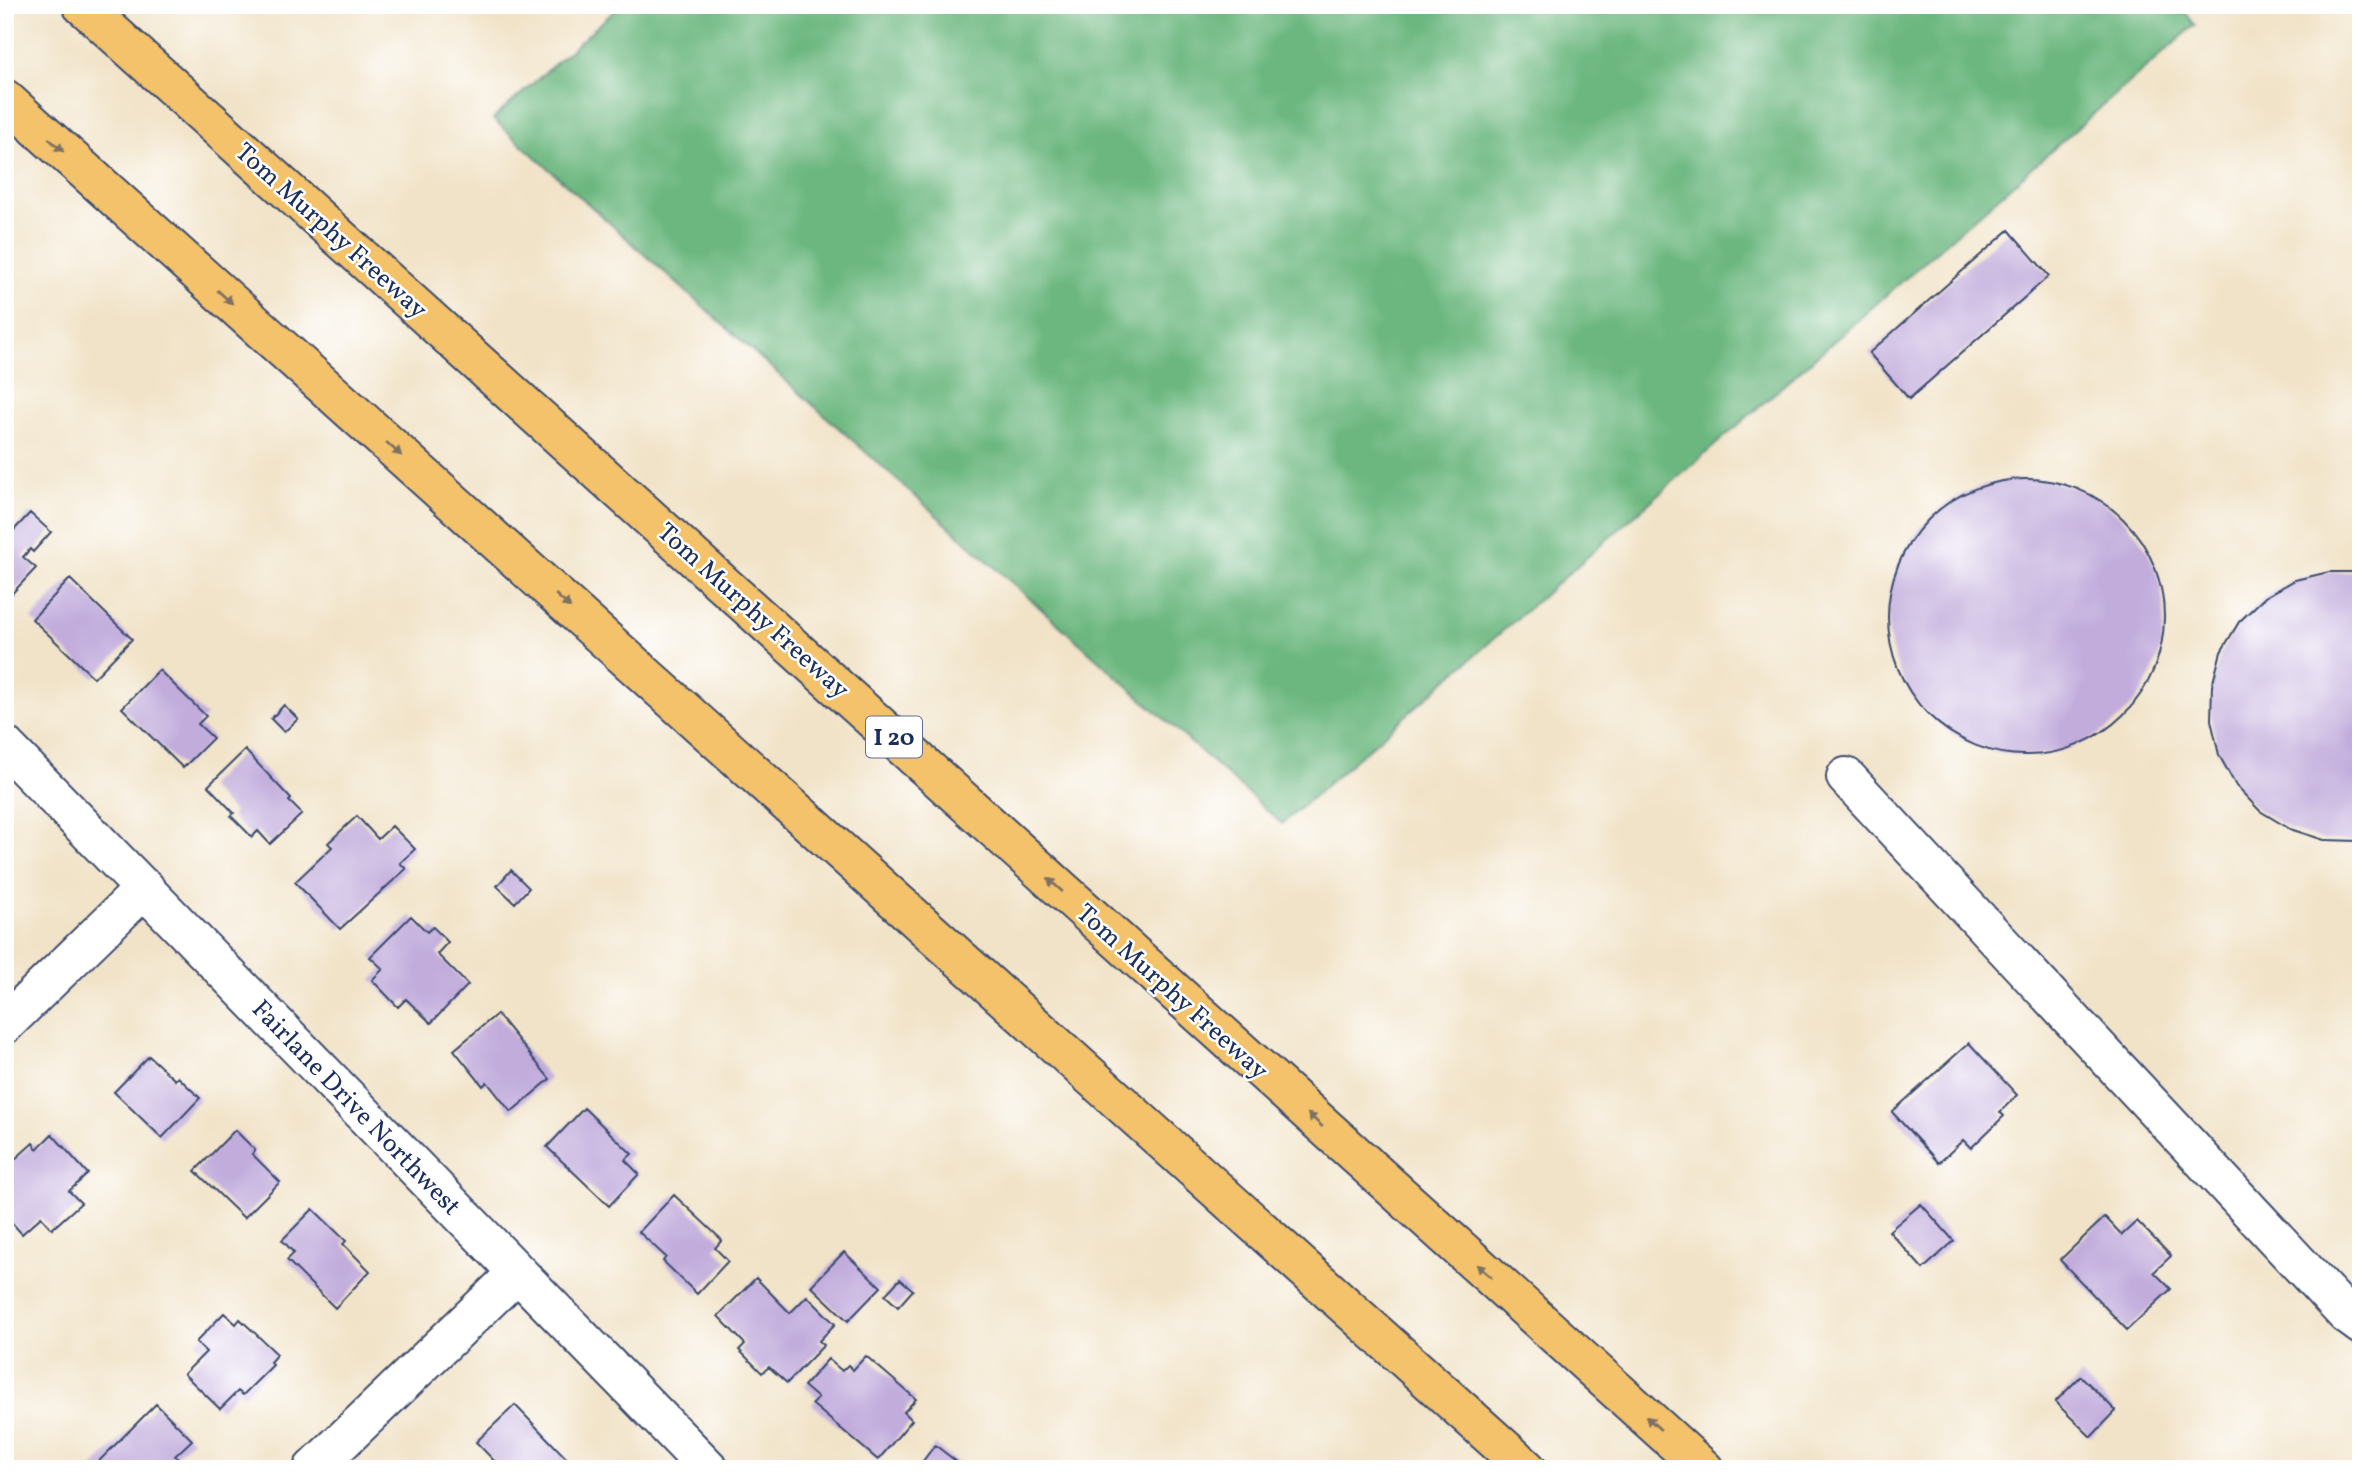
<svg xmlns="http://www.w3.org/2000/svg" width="2366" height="1474" viewBox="0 0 2366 1474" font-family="Vollkorn,serif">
  <rect width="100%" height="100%" fill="#fff"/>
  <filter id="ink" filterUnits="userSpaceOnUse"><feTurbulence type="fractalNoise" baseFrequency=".0143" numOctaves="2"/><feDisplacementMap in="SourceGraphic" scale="14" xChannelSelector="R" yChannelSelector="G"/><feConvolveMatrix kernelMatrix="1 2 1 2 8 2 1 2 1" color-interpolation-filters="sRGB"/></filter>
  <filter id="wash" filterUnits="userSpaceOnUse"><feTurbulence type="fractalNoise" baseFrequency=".00686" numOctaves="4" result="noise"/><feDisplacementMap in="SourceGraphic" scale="28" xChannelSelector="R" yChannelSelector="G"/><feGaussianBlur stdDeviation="1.57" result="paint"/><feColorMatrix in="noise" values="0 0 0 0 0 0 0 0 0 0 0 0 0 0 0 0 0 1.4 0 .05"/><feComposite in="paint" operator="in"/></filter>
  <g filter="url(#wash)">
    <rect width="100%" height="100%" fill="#f1e3c8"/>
    <path fill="#6cb77f" stroke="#44736e" stroke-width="2" d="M621 5H2180L2195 25 1282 824 493 119Z"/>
    <g id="blocks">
      <path fill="#c1acdc" d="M2009 230 2049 276 1909 399 1869 353Z
        M1888 617a138 138 0 1 1 276 0a138 138 0 1 1-276 0Z
        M30 513 51 532 33 552 30 549 23 557 36 568 5 601V522L14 530Z
        M2329 572H2361V840L2359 841 2324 840 2290 829 2260 811 2236 786 2219 755 2211 720 2212 686 2221 652 2239 622 2265 597 2295 580Z
        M70 579 132 639 94 678 32 619Z
        M159 670 206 716 198 724 213 738 183 768 122 708Z
        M284 705 298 719 284 732 271 719Z
        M245 750 291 799 289 801 302 814 270 844 258 831 252 837 231 816 234 813 208 786Z
        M357 816 378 839 392 826 415 849 400 863 406 869 340 929 295 882 332 847 328 843Z
        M511 870 529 888 515 903 497 886Z
        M411 916 427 932 433 927 448 942 437 954 468 985 431 1023 406 999 398 1007 372 980 383 969 370 957Z
        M497 1014 550 1079 511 1112 487 1082 483 1086 454 1050Z
        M1969 1043 2017 1095 2000 1112 2004 1116 1971 1148 1963 1140 1939 1163 1892 1112Z
        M149 1056 175 1080 178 1077 200 1098 162 1138 114 1092Z
        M584 1108 632 1154 625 1160 639 1174 609 1206 547 1147Z
        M235 1130 255 1150 252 1154 280 1182 244 1218 195 1171Z
        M52 1134 88 1174 69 1191 81 1203 52 1229 41 1217 22 1234 5 1215V1168L33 1143 37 1149Z
        M674 1195 722 1240 715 1248 728 1261 697 1294 663 1261 666 1257 639 1232Z
        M1921 1204 1954 1241 1923 1269 1889 1231Z
        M313 1209 346 1241 343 1244 370 1271 335 1308 287 1260 294 1253 282 1240Z
        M2105 1217 2122 1235 2137 1221 2171 1256 2154 1272 2171 1289 2127 1330 2060 1260Z
        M844 1252 881 1287 848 1321 811 1286Z
        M756 1278 790 1313 807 1296 835 1324 819 1341 824 1345 787 1383 769 1367 762 1373 739 1350 745 1344 718 1316Z
        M900 1279 913 1290 898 1307 885 1295Z
        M224 1313 236 1324 240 1319 277 1354 270 1362 273 1365 243 1395 238 1391 220 1409 184 1374 206 1352 196 1342Z
        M866 1356 916 1399 904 1412 912 1420 878 1460 812 1404 818 1398 804 1386 828 1359 842 1371 848 1365 853 1370Z
        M2081 1376 2116 1411 2091 1437 2055 1402Z
        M156 1404 192 1440 175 1456 178 1459 168 1469H95L93 1467Z
        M515 1405 574 1466 572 1469H502L476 1442Z
        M935 1445 966 1469H917Z"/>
    </g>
  </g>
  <g filter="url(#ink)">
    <use href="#blocks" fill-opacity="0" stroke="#3b4a6e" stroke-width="2"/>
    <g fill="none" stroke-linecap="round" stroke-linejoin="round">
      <defs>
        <path id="minor" d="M5 746 709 1469
          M1846 777 2346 1314 2361 1325
          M5 1024 145 888
          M313 1469 517 1273"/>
        <path id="highway" d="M82 5C624 492 1161 983 1704 1469
          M5 99 1527 1469"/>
      </defs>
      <use href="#minor" stroke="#3b4a6e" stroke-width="42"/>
      <use href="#highway" stroke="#3b4a6e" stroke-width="42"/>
      <use href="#minor" stroke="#fff" stroke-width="38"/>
      <use href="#highway" stroke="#f3c26a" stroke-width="38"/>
    </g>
    <defs><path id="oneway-solid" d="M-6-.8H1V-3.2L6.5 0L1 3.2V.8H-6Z" transform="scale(1.75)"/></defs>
    <g fill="#7c7163">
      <use href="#oneway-solid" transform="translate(56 145) rotate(42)"/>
      <use href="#oneway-solid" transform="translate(225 297) rotate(42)"/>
      <use href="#oneway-solid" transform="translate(394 449) rotate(42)"/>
      <use href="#oneway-solid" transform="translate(563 601) rotate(42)"/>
      <use href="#oneway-solid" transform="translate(1055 885) rotate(-138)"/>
      <use href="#oneway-solid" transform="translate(1315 1120) rotate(-138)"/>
      <use href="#oneway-solid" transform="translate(1484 1271) rotate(-138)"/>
      <use href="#oneway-solid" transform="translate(1653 1423) rotate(-138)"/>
    </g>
  </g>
  <g text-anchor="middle" stroke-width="5" stroke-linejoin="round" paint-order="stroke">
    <rect fill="#fff" stroke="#5f6d8e" stroke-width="2" x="866" y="716.5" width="56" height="41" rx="5"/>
    <g font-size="24" font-weight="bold" fill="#1b2f5e">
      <text x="894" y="745">I 20</text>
    </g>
    <g font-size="26" fill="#1b2f5e" stroke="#fff">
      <text transform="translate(332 230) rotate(42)" y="9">Tom Murphy Freeway</text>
      <text transform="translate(754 610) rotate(42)" y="9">Tom Murphy Freeway</text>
      <text transform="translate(1173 991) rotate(42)" y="9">Tom Murphy Freeway</text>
      <text transform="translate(357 1107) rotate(46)" y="9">Fairlane Drive Northwest</text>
    </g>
  </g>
  <rect width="2366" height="1474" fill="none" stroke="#fff" stroke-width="28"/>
</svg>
